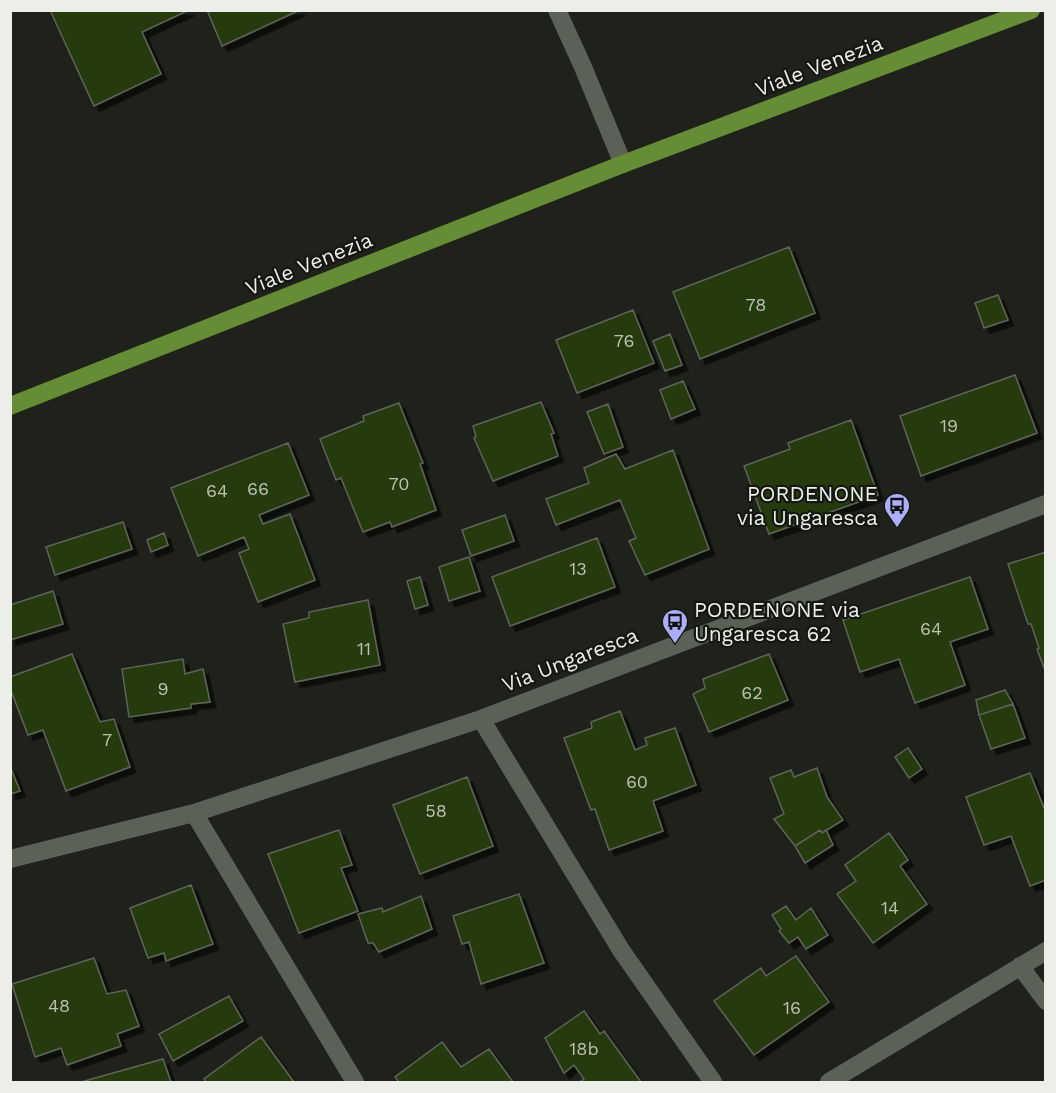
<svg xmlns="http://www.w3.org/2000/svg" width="1056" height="1093" viewBox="0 0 1056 1093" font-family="'Work Sans',sans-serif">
  <defs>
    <filter id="shadow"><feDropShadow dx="5.5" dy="5.5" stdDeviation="0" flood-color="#0009"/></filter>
  </defs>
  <rect width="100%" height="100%" fill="#1e221a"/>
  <path fill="#253a0e" stroke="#5f645b" stroke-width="1.5" filter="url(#shadow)" d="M50 10H189L142 32 161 74 94 106Z
    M207 10H300L222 46Z
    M789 247 815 313 700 359 673 292Z
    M998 295 1008 320 984 328 975 303Z
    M633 310 654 363 577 393 556 340Z
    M670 334 682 365 665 371 653 341Z
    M1015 375 1037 433 921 476 900 416Z
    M683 381 695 409 671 419 660 390Z
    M541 402 554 433 551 434 558 456 493 481 474 438 476 436 473 426Z
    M399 403 423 463 420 464 436 510 392 527 390 522 363 532 341 478 336 480 320 439 364 421 363 416Z
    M608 404 623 447 604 454 587 412Z
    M851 420 878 495 769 534 744 466 790 449 788 443Z
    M288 443 309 495 259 515 263 524 290 514 315 580 258 602 239 553 249 549 244 537 198 556 171 488Z
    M673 450 709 549 645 575 629 541 636 538 620 500 556 525 546 499 589 483 584 468 616 454 625 469Z
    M505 515 514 541 471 556 462 530Z
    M123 522 132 549 55 575 46 547Z
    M164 533 168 545 151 552 147 540Z
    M597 538 615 587 510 626 492 577Z
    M1046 552V673L1037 649 1039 648 1031 624H1028L1008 564Z
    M469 557 480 591 449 601 439 567Z
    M420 577 428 605 415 609 407 581Z
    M970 577 988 629 950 642 965 685 915 703 899 659 860 672 843 620Z
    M53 591 63 624 10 640V605Z
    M368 600 380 665 295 682 283 624 309 618V612Z
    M72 654 100 722 114 719 130 767 66 791 43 730 28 735 10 688V677Z
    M769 654 788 700 709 732 693 694 705 688 703 679Z
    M183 659 185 674 203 669 210 702 191 704V708L129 717 122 669Z
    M1005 690 1013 704 979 715 976 700Z
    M1013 704 1025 738 991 749 979 715Z
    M620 711 635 750 647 745 645 738 675 728 696 785 653 801 663 831 609 850 595 809 591 810 564 738 592 728 591 722Z
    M908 748 922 769 909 778 895 757Z
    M10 766 20 791 10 794Z
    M817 768 827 797 843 820 822 833 820 830 795 846 774 819 784 814 770 778 791 770 794 777Z
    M1030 773 1046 813V880L1030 886 1011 836 984 845 966 797Z
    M467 777 493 846 420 874 393 805Z
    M339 830 352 865 341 868 358 911 299 933 268 854Z
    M820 830 822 833 826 830 833 845 805 863 795 846Z
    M889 833 908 860 900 866 927 904 873 943 837 894 856 881 845 865Z
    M191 885 213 944 166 961 164 953 148 958 130 908Z
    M519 894 544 963 481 984 469 942 462 944 453 916Z
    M421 896 432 929 379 952 373 943H368L358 914 382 908 383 912Z
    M786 906 796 920 811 908 828 935 806 949 798 937 789 943 779 931 781 929 772 915Z
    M796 956 829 1002 754 1055 714 1001 761 968 766 976Z
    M94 958 107 994 126 990 139 1026 117 1034 121 1046 67 1065 61 1048 35 1057 12 984Z
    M229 996 243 1021 173 1061 159 1034Z
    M584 1011 600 1034 604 1031 641 1082H580L584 1079 574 1065 564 1073 545 1038Z
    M261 1037 294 1082H206L204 1079Z
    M442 1042 461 1067 489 1049 513 1082H399L395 1077Z
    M163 1059 171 1082H81Z"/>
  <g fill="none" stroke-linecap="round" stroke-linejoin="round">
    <path stroke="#5c6158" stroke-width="18" d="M557 10 583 67 623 164
      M481 719 621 950 713 1082
      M194 813 355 1082
      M10 859 194 813 481 719 1046 504
      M1020 966 1046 1001
      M829 1082 1046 951"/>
    <path stroke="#668c36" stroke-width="18" d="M10 406 623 164 1031 10"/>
  </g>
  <defs>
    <symbol id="bus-pin" viewBox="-11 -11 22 30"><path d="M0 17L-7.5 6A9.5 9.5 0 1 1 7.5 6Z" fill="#abaffb" stroke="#141811"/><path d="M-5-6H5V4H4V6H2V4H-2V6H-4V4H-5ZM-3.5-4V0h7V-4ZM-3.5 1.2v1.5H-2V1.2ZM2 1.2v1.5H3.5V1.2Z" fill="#111"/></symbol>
  </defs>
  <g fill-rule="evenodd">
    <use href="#bus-pin" x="882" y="491" width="30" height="40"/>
    <use href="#bus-pin" x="660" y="607" width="30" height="40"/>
  </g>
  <g text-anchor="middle" stroke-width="4.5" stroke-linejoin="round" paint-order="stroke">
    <g font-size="18" fill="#bac1b2">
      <text x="756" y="311">78</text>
      <text x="624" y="347">76</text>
      <text x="949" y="432">19</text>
      <text x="399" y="490">70</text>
      <text x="258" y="495">66</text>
      <text x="217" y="497">64</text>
      <text x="578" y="575">13</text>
      <text x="931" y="635">64</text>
      <text x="364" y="655">11</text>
      <text x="163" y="695">9</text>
      <text x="752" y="699">62</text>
      <text x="107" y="746">7</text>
      <text x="637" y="788">60</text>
      <text x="436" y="817">58</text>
      <text x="890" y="914">14</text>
      <text x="59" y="1012">48</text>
      <text x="792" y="1014">16</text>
      <text x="584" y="1055">18b</text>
    </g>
    <g font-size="21" fill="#ebeee9" stroke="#141811">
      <text transform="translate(819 66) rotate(-21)" y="7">Viale Venezia</text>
      <text transform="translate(309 264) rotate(-22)" y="7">Viale Venezia</text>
      <text transform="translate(570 660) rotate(-21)" y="7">Via Ungaresca</text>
    </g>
    <g font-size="21" fill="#ebeee9" stroke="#141811" text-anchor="end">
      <text x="878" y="501">PORDENONE<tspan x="878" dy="24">via Ungaresca</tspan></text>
      <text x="694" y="617" text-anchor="start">PORDENONE via<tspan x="694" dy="24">Ungaresca 62</tspan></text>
    </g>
  </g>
  <rect width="1056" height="1093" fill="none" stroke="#ebeee9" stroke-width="24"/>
</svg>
